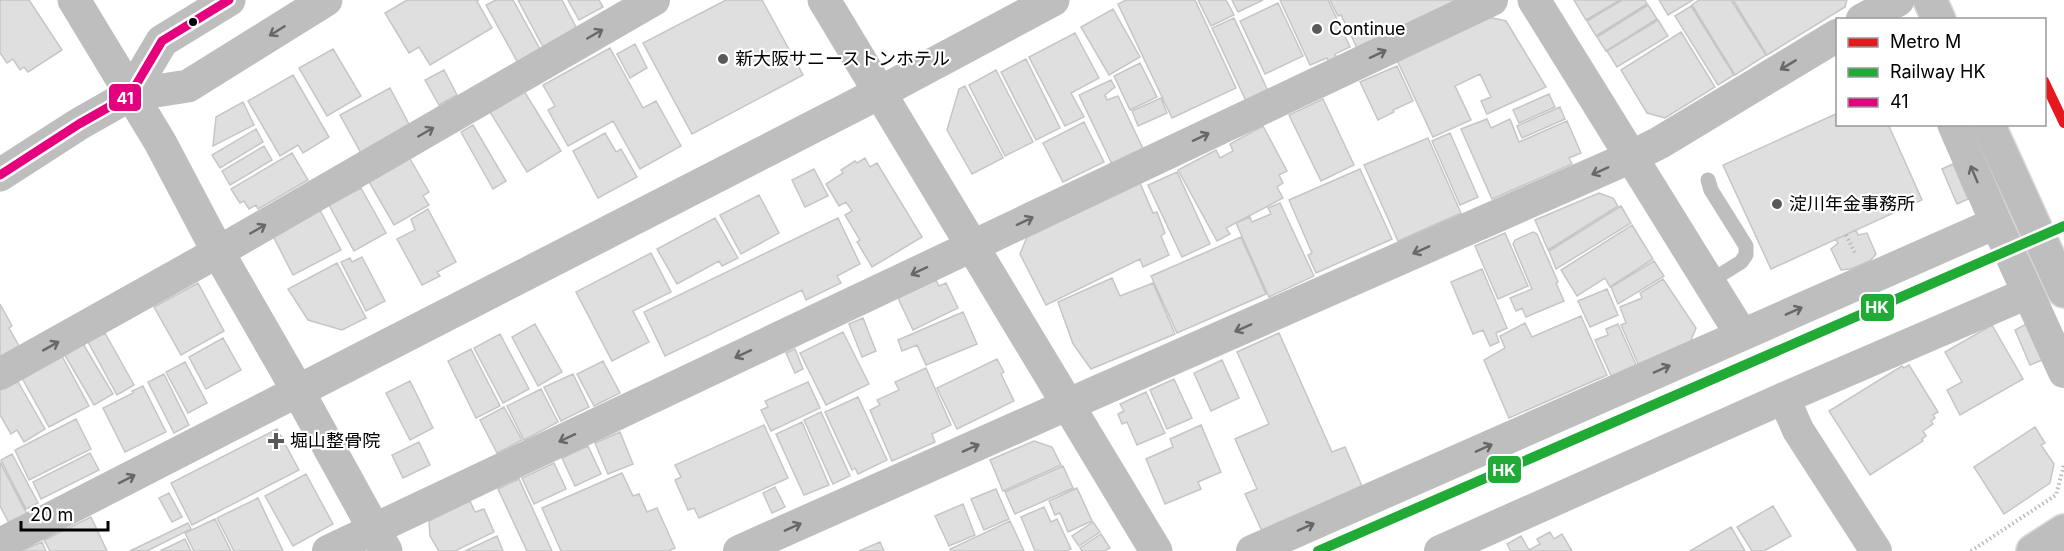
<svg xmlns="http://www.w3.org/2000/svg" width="2064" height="551" viewBox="0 0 2064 551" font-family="Inter,'Noto Sans JP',sans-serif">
  <rect width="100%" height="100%" fill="#fff"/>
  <path fill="#dfdfdf" stroke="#c6c6c6" stroke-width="1.5" d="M0 0H29L62 50 28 72 24 67 20 70 13 59 7 63 0 53Z
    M407 0H479L477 1 492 28 430 65 419 47 409 53 385 13Z
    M496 0H513L541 51 518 63 486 5Z
    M518 0H562L577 29 543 47Z
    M568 0H599L603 7 579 20Z
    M726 0H762L803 75 692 134 643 43Z
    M1126 0H1195L1236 88 1172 118 1118 4Z
    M1198 0H1226L1234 15 1211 26Z
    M1232 0H1263L1238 12Z
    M1280 0H1328L1350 47 1335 54 1337 58 1329 62 1327 58 1310 65Z
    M1330 0H1464L1358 50 1341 15 1338 16Z
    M1574 0H1620L1586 20Z
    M1622 0H1645L1647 4 1596 36 1587 21Z
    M1659 0H1693L1668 15Z
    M1699 0H1731L1766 55 1735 75 1692 5Z
    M1733 0H1847L1845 7 1767 55Z
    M1278 3 1303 56 1265 74 1240 21Z
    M1648 5 1657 19 1606 51 1597 37Z
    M1691 6 1734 75 1718 85 1675 16Z
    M1113 9 1140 57 1109 75 1081 27Z
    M1488 17 1506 21 1546 87 1487 114 1481 101 1491 97 1480 74 1455 86 1471 120 1433 137 1397 60Z
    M1234 18 1268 91 1246 101 1212 28Z
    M1658 20 1668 36 1617 67 1607 51Z
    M1681 32 1715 87 1665 118 1647 113 1621 70Z
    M1075 33 1099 78 1071 93 1084 117 1065 126 1029 57Z
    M635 44 647 68 630 78 617 54Z
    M610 48 643 108 656 101 681 146 640 169 613 121 568 146 548 110 555 106 543 85Z
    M333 49 361 96 327 116 299 68Z
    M1026 59 1060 128 1036 140 1001 72Z
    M1140 63 1157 97 1130 110 1114 76Z
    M1397 66 1413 101 1393 110 1394 112 1378 120 1360 82Z
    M444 70 457 95 439 105 425 80Z
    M996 70 1033 142 1005 156 969 85Z
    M293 75 329 137 303 153 298 145 280 156 248 101Z
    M1111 80 1115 87 1105 95 1107 100 1118 96 1144 151 1113 166 1079 95Z
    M965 86 1003 158 972 174 947 130 959 89Z
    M390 88 410 126 361 153 340 115Z
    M524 91 561 151 527 172 490 112Z
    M1549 94 1555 107 1519 123 1513 110Z
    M1161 98 1167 113 1138 126 1132 111Z
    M1323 99 1354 165 1321 181 1289 115Z
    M243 102 254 125 213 146 216 117Z
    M1560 107 1565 119 1522 138 1517 126Z
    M1838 113V124H1888L1922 200 1771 269 1723 165Z
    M1487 119 1491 128 1510 119 1519 142 1567 121 1581 153 1569 158 1572 164 1492 199 1461 129Z
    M1084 122 1104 162 1063 182 1043 143Z
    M473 125 506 181 493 189 461 132Z
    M1263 126 1287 171 1279 175 1283 183 1277 187 1283 198 1226 228 1230 234 1217 241 1178 170 1216 150 1220 158 1233 151 1230 144Z
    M256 129 263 142 220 168 212 155Z
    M605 133 616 152 621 149 637 177 598 198 573 151Z
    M1450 133 1478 197 1460 205 1432 141Z
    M1428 138 1461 213 1398 241 1364 165Z
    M264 146 272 160 230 185 222 171Z
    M292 153 308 180 258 209 256 205 249 209 244 201 240 203 231 189Z
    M409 157 429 192 423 196 429 205 394 225 368 180Z
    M865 158 870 167 877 163 922 237 872 267 857 242 860 240 845 215 852 211 846 202 839 206 826 184 843 173 841 170 855 161 857 163Z
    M1953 164 1968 199 1957 204 1942 169Z
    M814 169 828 196 805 207 792 180Z
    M1360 169 1392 239 1316 273 1308 255 1312 253 1289 200Z
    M1177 172 1210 244 1182 257 1148 185Z
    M1140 183 1153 213 1157 212 1165 233 1161 236 1169 255 1143 267 1140 259 1046 305 1020 254 1027 237Z
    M361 188 386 233 354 251 329 205Z
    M1599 193 1613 198 1618 206 1548 250 1535 220Z
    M759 195 779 233 741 254 720 215Z
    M1280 203 1314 276 1269 297 1236 223 1250 217 1252 222 1271 214 1268 208Z
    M1621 206 1631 223 1556 269 1549 251Z
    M428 209 456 262 437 272 440 276 422 285 397 239 415 230 411 219Z
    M320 210 341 250 293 275 272 234Z
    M715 218 738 258 722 266 719 261 677 284 657 249Z
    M838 218 860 264 837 276 841 283 806 300 802 290 665 356 644 312Z
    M1632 225 1653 259 1610 287 1605 278 1577 296 1561 270Z
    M1856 230 1858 235 1867 233 1876 254 1870 261 1850 269 1841 270 1831 249 1838 243 1836 239Z
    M1533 232 1537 234 1558 282 1556 283 1564 301 1526 317 1522 308 1516 311 1510 298 1532 289 1513 244 1515 240Z
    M1505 233 1528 286 1498 299 1475 246Z
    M1241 237 1266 294 1177 333 1151 276Z
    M651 253 671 292 633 311 649 342 612 361 576 292Z
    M362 257 385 301 366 311 341 262 350 258 352 262Z
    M1654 261 1664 276 1618 304 1611 287Z
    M337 263 366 318 342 330 308 320 288 289Z
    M1482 269 1507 328 1496 333 1499 342 1490 346 1483 330 1473 334 1451 282Z
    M1112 278 1120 296 1153 283 1175 334 1091 369 1073 344 1058 302Z
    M1663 279 1696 328 1689 345 1639 366 1621 325 1626 323 1620 307 1642 298 1640 293Z
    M936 280 939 286 946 283 958 308 913 330 898 298Z
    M198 283 224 331 181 355 154 307Z
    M1607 289 1618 315 1590 327 1578 301Z
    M0 304 12 326 9 328 19 346 0 357Z
    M963 312 977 344 926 365 917 345 902 351 898 340Z
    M1581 316 1607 375 1509 418 1484 360 1505 348 1500 336 1525 323 1532 337Z
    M863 318 876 351 862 357 849 324Z
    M535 324 562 372 538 386 512 337Z
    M1618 324 1637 367 1612 378 1595 340 1608 335 1606 329Z
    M2026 324 2042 360 2030 365 2015 330Z
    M1992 325 2023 379 1960 415 1947 390 1962 382 1945 352Z
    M843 332 869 384 826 405 800 353Z
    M105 333 134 385 117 395 88 342Z
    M1279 333 1332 452 1345 447 1362 486 1262 531 1245 494 1257 489 1235 439 1269 424 1237 352Z
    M500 334 529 389 503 403 474 348Z
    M223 338 241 370 206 389 189 357Z
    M82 342 113 394 94 405 63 352Z
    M471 349 500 406 476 418 448 361Z
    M795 349 803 369 795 373 786 353Z
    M62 356 89 406 49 427 22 378Z
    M997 359 1004 372 1001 374 1014 401 957 429 937 388Z
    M1222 360 1239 398 1211 411 1194 373Z
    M603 361 620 393 594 406 577 374Z
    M185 362 207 403 188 413 166 372Z
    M1909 365 1938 412 1933 415 1935 418 1931 421 1933 424 1923 431 1926 436 1922 439 1923 441 1870 475 1829 411 1902 366 1904 368Z
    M926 368 951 425 932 434 935 442 892 461 870 410 880 405 877 400 899 390 895 382Z
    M164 374 189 425 174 433 148 382Z
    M573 374 589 407 561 421 544 387Z
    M1174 379 1192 418 1167 429 1150 390Z
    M17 380 45 429 24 442 17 430 11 434 0 415V390Z
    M410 381 433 428 410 440 386 393Z
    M808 382 820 408 771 431 761 410 768 407 765 401Z
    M143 386 166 432 125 452 103 408 133 393 132 391Z
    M541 389 558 422 524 440 507 406Z
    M1146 392 1165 433 1137 445 1127 422 1122 424 1118 414 1124 411 1120 404Z
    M858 397 887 460 858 474 855 468 852 470 825 412Z
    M504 407 522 440 497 453 480 420Z
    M821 412 850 476 833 484 804 420Z
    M76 419 91 449 29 480 15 450Z
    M802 422 829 485 804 495 776 434Z
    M764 425 788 478 699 518 694 508 688 510 675 480 681 477 675 465Z
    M1201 425 1221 472 1198 482 1201 489 1165 504 1146 459 1173 447 1170 439Z
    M2035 427 2045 443 2041 445 2054 464 2050 483 2004 514 1974 467Z
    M277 429 299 470 192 525 171 483Z
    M620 432 633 464 608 474 595 443Z
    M1034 441 1052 447 1061 465 1003 491 990 460Z
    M419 442 430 465 403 478 392 455Z
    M588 446 601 474 575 486 562 458Z
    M90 453 99 470 41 499 33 482Z
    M12 454 38 503 26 509 1 460Z
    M0 462 27 514 9 523 0 506Z
    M554 463 566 489 534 504 522 478Z
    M1063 466 1073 488 1015 514 1005 492Z
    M622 473 633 496 639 494 647 512 657 508 675 548 668 551H561L542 508Z
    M306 474 333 524 293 546 265 496Z
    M519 479 552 551H527L498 489Z
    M775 487 785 507 772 513 763 493Z
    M1077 488 1092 521 1068 532 1060 513 1055 515 1049 501Z
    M996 489 1009 519 984 530 971 499Z
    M169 493 182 517 172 522 159 498Z
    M258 498 283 551H234L217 518Z
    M470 501 475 512 484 509 494 532 455 551H439L430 536 429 521Z
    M963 504 975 535 949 546 935 516Z
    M1773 506 1791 536 1764 551H1752L1737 527Z
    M1044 507 1051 522 1057 519 1071 549 1067 551H1035L1021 517Z
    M91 517 107 551H50L44 540Z
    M215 519 231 551H194L185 533Z
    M1010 521 1024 551H951L950 549Z
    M1093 522 1100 532 1079 546 1072 536Z
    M188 523 191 529 147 551H130Z
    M1731 527 1745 551H1690Z
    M1550 532 1554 539 1562 534 1572 551H1511L1507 544 1521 536 1529 550 1540 544 1537 539Z
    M1101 534 1110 548 1105 551H1082L1080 548Z
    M497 536 503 551H465Z
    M185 539 191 551H160Z
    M42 542 46 551H21Z
    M880 542 884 551H859Z"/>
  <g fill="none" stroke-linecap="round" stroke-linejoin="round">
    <defs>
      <path id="primary" d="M2033 551 2064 531"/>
      <path id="trunk" d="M1930 0 1939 20
        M1988 124 2064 291"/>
    </defs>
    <use href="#primary" stroke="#dbdbdb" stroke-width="36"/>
    <use href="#trunk" stroke="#dbdbdb" stroke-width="36"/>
    <path stroke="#b9b9b9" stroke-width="4" stroke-dasharray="1.5 3" stroke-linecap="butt" d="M1846 235 1855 253
      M1971 551 2056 495 2064 465"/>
    <path stroke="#bebebe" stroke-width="15" d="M1708 180 1711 190 1746 246V255L1741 262 1709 282"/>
    <path stroke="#bebebe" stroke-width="32" d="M1953 124 1996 223 2064 372
      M0 374 218 252 654 0
      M1784 398 1798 430 1876 551
      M0 544 298 391
      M328 551 1492 0
      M739 551 1067 405
      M1252 551 1996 223
      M1440 551 1784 398 2028 293"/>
    <path stroke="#bebebe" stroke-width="33" d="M74 0 160 142 218 252 298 391 386 551
      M824 0 1156 551
      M1534 0 1741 334
      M1862 20 1898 0
      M130 95 162 41 229 0
      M0 175 79 124 130 95 188 86 326 0
      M298 391 879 93 1053 0
      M1067 405 1631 157 1659 143 1838 35"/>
    <use href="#primary" stroke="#bebebe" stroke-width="33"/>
    <use href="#trunk" stroke="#bebebe" stroke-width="33"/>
    <defs>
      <path id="bus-1" d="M0 175 79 124 130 95 162 41 229 0"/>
    </defs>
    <use href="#bus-1" stroke="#fff" stroke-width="14"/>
    <use href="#bus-1" stroke="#e5007d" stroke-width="9"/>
    <defs>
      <path id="rail-1" d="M1318 551 2064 226"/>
    </defs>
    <use href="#rail-1" stroke="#fff" stroke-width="15"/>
    <use href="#rail-1" stroke="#21ab36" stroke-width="10"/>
    <defs>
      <path id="metro-1" d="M2044 81 2064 123"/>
    </defs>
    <use href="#metro-1" stroke="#fff" stroke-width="15"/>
    <use href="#metro-1" stroke="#e5171f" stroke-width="10"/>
  </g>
  <defs><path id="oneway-shaft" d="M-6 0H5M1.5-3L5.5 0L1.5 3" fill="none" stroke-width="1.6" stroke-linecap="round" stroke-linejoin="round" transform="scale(1.5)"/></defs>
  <g stroke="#686868">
    <use href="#oneway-shaft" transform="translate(277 31) rotate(148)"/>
    <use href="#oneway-shaft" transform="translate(595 34) rotate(-30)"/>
    <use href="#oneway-shaft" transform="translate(1378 54) rotate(-25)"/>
    <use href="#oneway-shaft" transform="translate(1788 65) rotate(149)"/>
    <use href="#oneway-shaft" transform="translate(426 132) rotate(-30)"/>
    <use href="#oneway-shaft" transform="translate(1201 137) rotate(-25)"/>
    <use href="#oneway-shaft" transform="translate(1600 171) rotate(156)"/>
    <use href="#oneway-shaft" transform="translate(1974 174) rotate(-113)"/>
    <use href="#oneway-shaft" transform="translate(1025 221) rotate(-25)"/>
    <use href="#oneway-shaft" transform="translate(258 229) rotate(-30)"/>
    <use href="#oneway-shaft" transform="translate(1421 250) rotate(156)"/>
    <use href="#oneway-shaft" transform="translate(919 271) rotate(155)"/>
    <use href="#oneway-shaft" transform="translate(1794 311) rotate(-24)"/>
    <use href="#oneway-shaft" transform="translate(1243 328) rotate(156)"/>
    <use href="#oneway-shaft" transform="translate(51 346) rotate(-29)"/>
    <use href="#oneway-shaft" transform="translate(743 354) rotate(155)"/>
    <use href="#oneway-shaft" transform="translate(1662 369) rotate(-24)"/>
    <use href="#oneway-shaft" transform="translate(567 438) rotate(155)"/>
    <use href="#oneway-shaft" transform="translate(971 448) rotate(-24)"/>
    <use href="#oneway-shaft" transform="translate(1484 448) rotate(-24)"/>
    <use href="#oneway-shaft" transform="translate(127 479) rotate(-27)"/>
    <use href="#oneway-shaft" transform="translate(793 527) rotate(-24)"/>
    <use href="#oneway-shaft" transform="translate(1306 527) rotate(-24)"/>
  </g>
  <circle fill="#000" stroke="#fff" stroke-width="2" cx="193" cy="22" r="5"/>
  <g fill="#595959" stroke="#fff" stroke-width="2">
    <circle cx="1317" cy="29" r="6"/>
    <circle cx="723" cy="59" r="6"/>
    <circle cx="1777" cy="204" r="6"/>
    <path d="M273 432h6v6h6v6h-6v6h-6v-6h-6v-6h6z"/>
  </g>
  <g text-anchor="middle" stroke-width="4.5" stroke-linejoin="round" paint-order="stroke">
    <g font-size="18" fill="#000" stroke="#fff" text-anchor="start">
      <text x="1329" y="35">Continue</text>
      <text x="735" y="65">新大阪サニーストンホテル</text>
      <text x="1789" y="210">淀川年金事務所</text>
      <text x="290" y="447">堀山整骨院</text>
    </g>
  </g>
  <g stroke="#fff" stroke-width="2">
    <rect x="108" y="83" width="34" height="29" rx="6" fill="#e5007d"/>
    <rect x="1860" y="293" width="35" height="29" rx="6" fill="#21ab36"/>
    <rect x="1487" y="455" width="35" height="29" rx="6" fill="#21ab36"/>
  </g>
  <g font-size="16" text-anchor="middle" font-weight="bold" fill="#fff">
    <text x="125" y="104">41</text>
    <text x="1877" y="313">HK</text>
    <text x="1504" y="476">HK</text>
  </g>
  <rect x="1836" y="18" width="210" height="108" fill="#ffffff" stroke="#999999" stroke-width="1.5"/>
  <rect x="1848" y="38" width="30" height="9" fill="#e5171f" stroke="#999999" stroke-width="1.5"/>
  <text x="1890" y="48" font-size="18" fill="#000000">Metro M</text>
  <rect x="1848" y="68" width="30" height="9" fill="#21ab36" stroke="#999999" stroke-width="1.5"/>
  <text x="1890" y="78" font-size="18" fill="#000000">Railway HK</text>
  <rect x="1848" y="98" width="30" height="9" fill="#e5007d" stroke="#999999" stroke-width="1.5"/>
  <text x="1890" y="108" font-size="18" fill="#000000">41</text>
  <path d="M21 521v9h87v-9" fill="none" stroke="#000000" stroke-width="3"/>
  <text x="30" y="521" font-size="18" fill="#000000" stroke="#ffffff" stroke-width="4.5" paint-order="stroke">20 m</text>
</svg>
